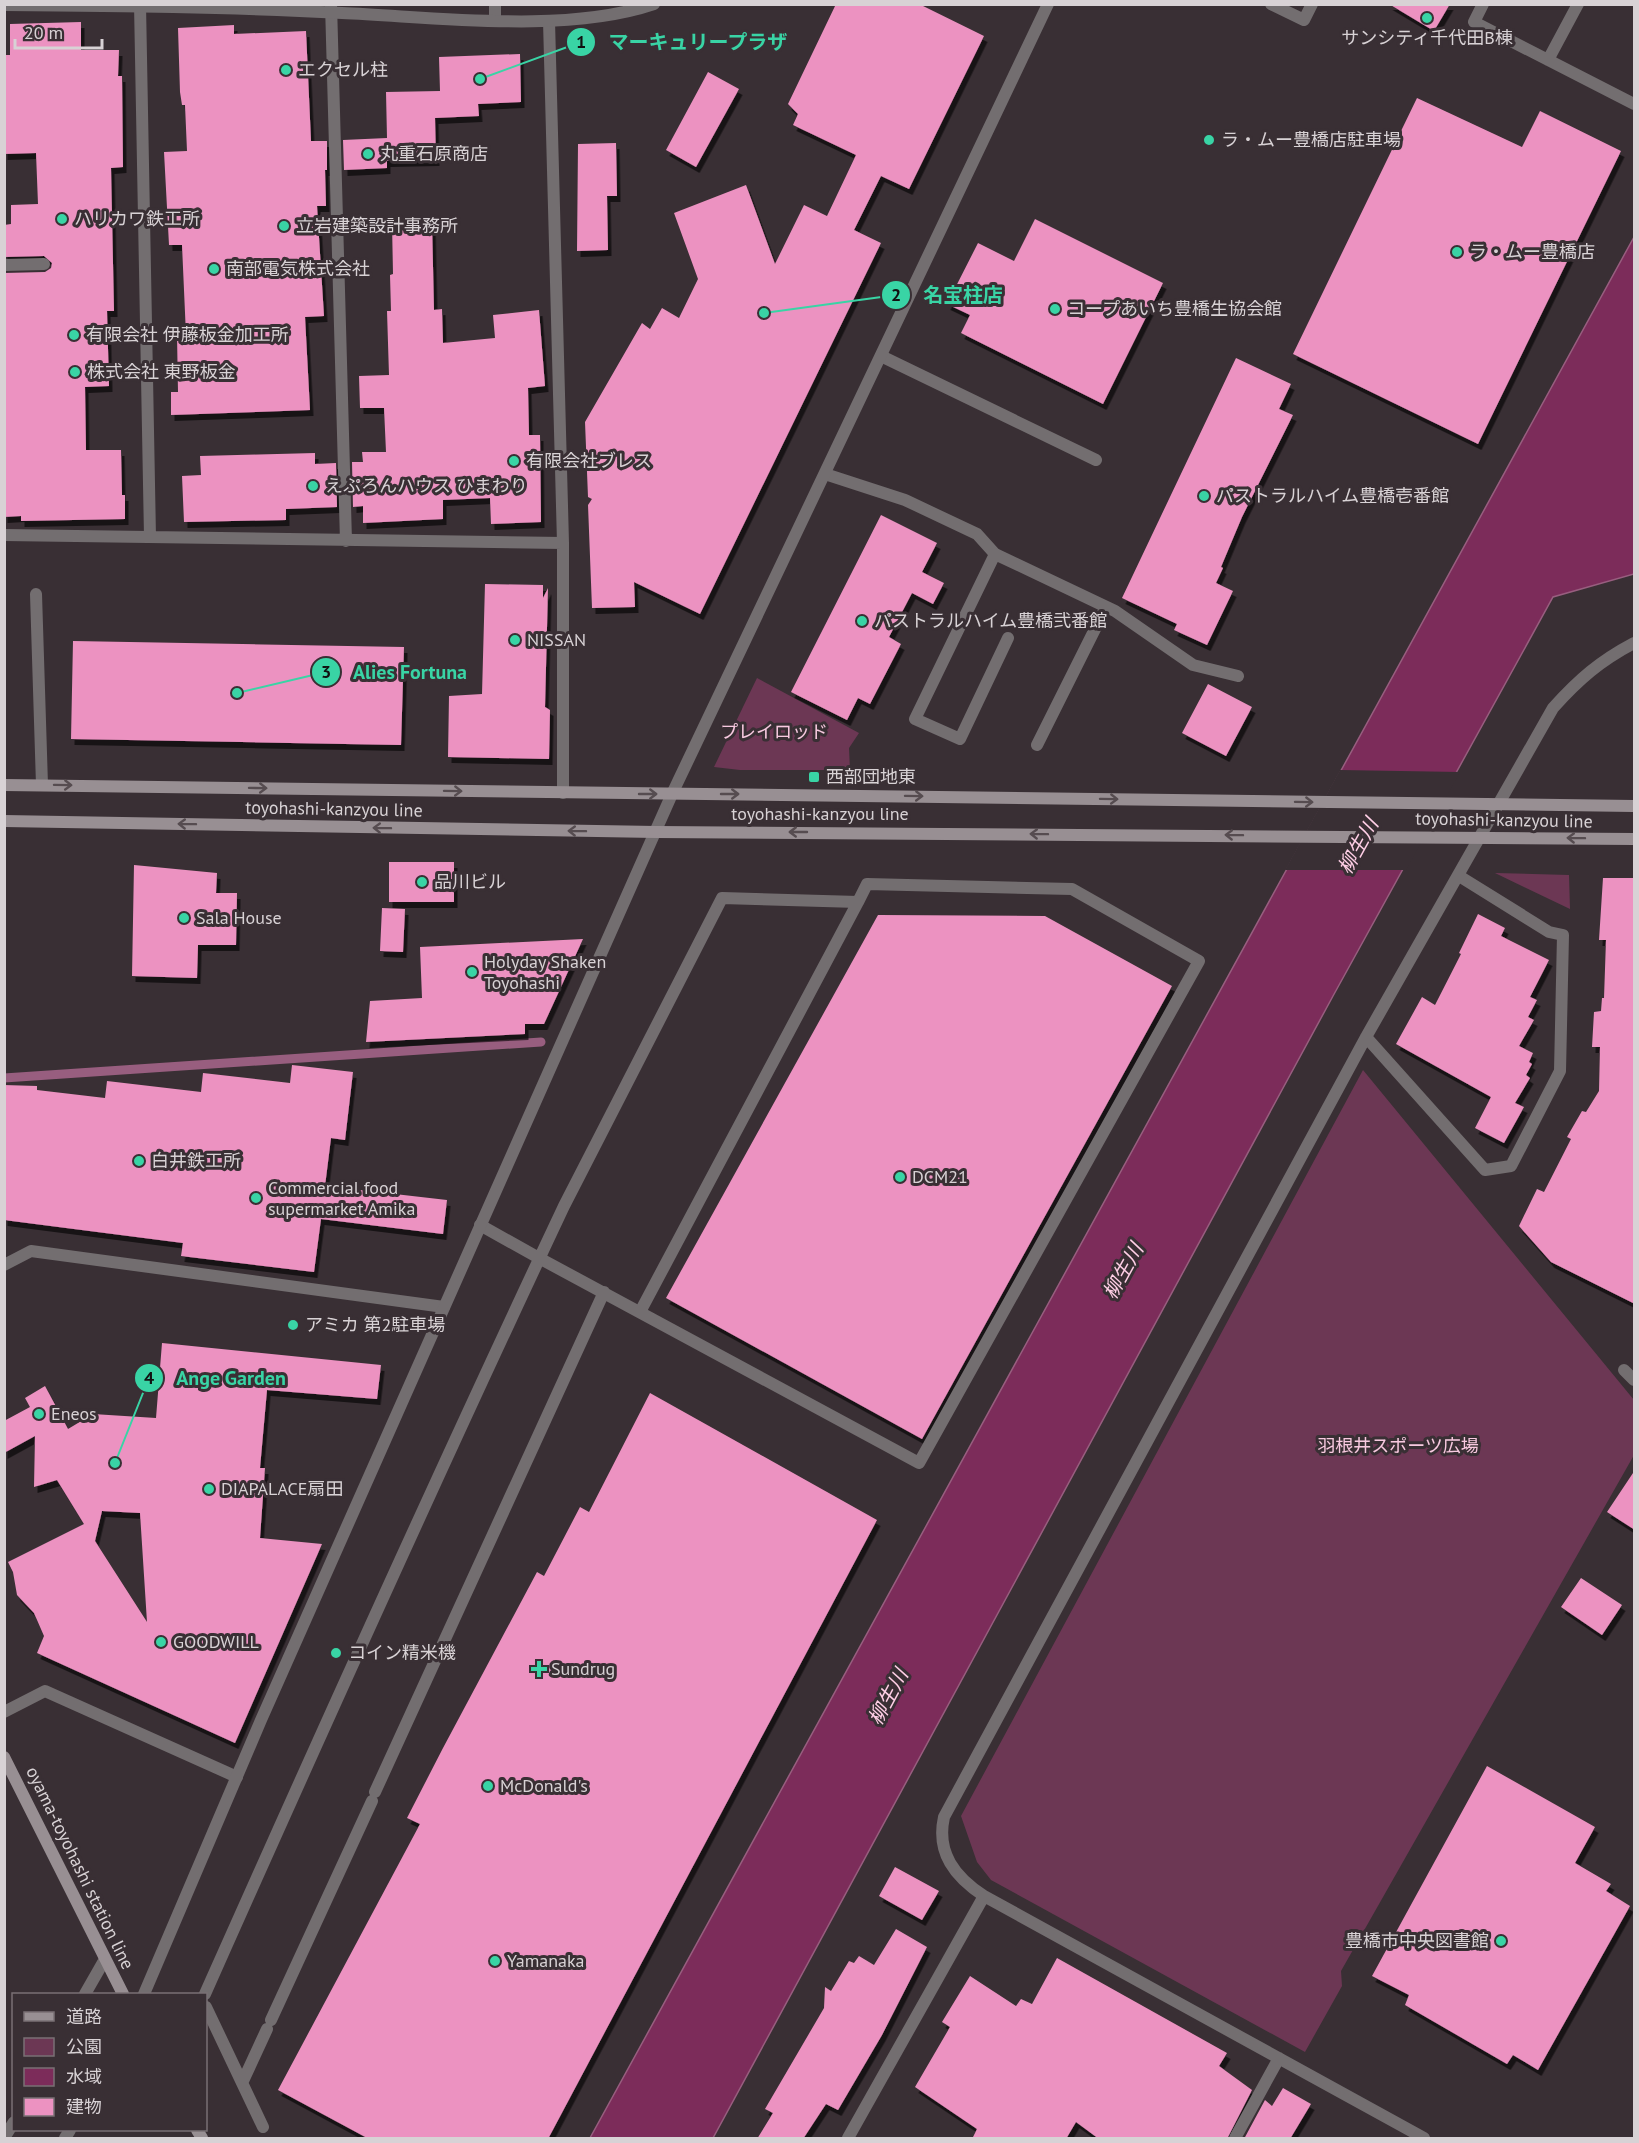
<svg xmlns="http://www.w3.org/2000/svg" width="1639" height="2143" viewBox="0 0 1639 2143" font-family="'PT Sans','Noto Sans JP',sans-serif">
  <defs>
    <filter id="shadow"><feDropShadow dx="3.5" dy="6" stdDeviation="0" flood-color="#0009"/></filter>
  </defs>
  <rect width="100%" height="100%" fill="#392f34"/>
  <path fill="#6c3754" d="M757 678 859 733 849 748 850 770H740L714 767Z
    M1495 873 1569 875 1570 909Z
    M1363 1070 1634 1400V1455L1341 1971 1342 1986 1305 2052 991 1880 977 1862 961 1816Z"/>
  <path fill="#7c2c5a" stroke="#985e7f" stroke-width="1.5" d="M1634 237V574L1553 597 1333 996 713 2138H590Z"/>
  <path fill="#392f34" d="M1340 770 1460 772 1406 870H1285Z"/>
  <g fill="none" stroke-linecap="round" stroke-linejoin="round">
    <path stroke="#985e7f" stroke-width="9" d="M4 1078 541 1042"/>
  </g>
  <path fill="#ec92c1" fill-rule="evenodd" filter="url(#shadow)" d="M836 4H919L984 36 909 189 881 176 854 230 881 243 700 614 634 582 635 607 592 608 588 505 592 499 588 497 585 422 642 323 650 329 662 308 679 318 698 279 674 213 746 185 775 264 804 205 827 216 856 155 793 125 798 114 788 104Z
    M1389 4H1450L1434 31Z
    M81 22V50H119L118 76H122L123 167 111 168 114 311H107L109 386 85 387 86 450H121L122 495H125V519L21 521V516L4 517V273L45 272 51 268 52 263 44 256 4 257V225L11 224V205L38 204 36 153 4 154V55H10V24Z
    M234 25V34L306 31 311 141H327V170H325L326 206H317L324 316 305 317 310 410 171 415V392H178L177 335H186L182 245H169L164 152 187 151 185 105H182L180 92 178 28Z
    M520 54 521 102 478 104 479 116 435 118 436 160 387 161V168L344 170 343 140 387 138 386 92 440 91 439 57Z
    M708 72 739 89 696 167 666 150Z
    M1417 98 1522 147 1540 111 1621 151 1478 444 1293 354Z
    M616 143 617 196H607L608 250 577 251 578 144Z
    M1035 219 1163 283 1103 404 961 333 970 315 947 304 978 243 1014 261Z
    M432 222 434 310 442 309 443 343 495 338 493 315 539 310 545 386 528 388 529 435H540L541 522 491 524 490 498 443 500V519L363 523V506L353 507 352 462H363L362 452H386L384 408H360L359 376 389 375 387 311H391L390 275 393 274 392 223Z
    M1236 358 1291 384 1279 409 1293 415 1242 517 1221 567 1223 568 1216 583 1233 591 1207 645 1174 630 1177 624 1122 598Z
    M315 453V464L336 463 337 507 286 509V520L184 522 182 476 201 475 200 456Z
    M881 515 937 543 922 572 944 583 933 604 912 593 889 637 901 644 870 704 858 698 847 720 791 692Z
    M485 584 543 585V598L548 588 545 707 550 710 549 759 448 757 449 696 482 694Z
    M73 641 404 647 401 745 71 739Z
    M1208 684 1252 707 1226 756 1182 733Z
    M389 862H454V902H389Z
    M134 865 217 873 216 893H237L236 945H198L197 978 132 976Z
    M1603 878H1635V1304L1551 1262 1519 1226 1537 1189 1544 1192 1571 1139 1567 1137 1582 1111 1586 1112 1599 1091 1600 1047H1592L1594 1012 1601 1011 1602 998H1604L1606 940H1599Z
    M382 908 405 909 403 952 380 951Z
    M1478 914 1505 928 1501 936 1549 960 1530 997 1537 1000 1528 1017 1534 1020 1519 1046 1533 1053 1529 1062 1532 1064 1526 1075 1530 1078 1515 1103 1524 1107 1504 1143 1475 1128 1491 1097 1396 1044 1422 997 1435 1005 1461 954 1459 953Z
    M878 915 1045 916 1172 986 922 1439 666 1298Z
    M583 939 544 1024H525V1034L366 1042 370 1001 422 998 420 947Z
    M292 1065 353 1072 345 1140 331 1138 325 1186 447 1200 443 1234 321 1219 314 1272 181 1256 183 1243 4 1220V1085L37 1086V1090L105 1098 107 1081 201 1092 203 1073 290 1083Z
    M162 1343 381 1365 377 1399 267 1390 260 1468H265L260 1538 322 1544 235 1743 37 1653 44 1636 34 1613 17 1595 13 1572 8 1562 84 1524 57 1480 34 1487 35 1436 4 1453V1421L30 1407 25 1398 45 1386 68 1429 93 1414 156 1418ZM102 1511 140 1513 147 1622 95 1541Z
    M650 1393 877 1520 548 2139H369L278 2090 420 1824 407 1818 443 1748 537 1572 544 1576 580 1507 589 1512Z
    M1635 1470V1530L1607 1512Z
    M1581 1578 1622 1605 1602 1635 1561 1607Z
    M1487 1766 1595 1827 1575 1863 1611 1884 1606 1891 1630 1906 1538 2070 1513 2055 1507 2064 1405 2005 1409 1995 1372 1976Z
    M895 1867 939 1891 922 1920 879 1896Z
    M896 1929 927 1947 882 2035 838 2110 826 2104 803 2139H757L773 2113 765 2109 824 2008 825 1987 831 1991 849 1961 854 1963 859 1956 874 1965Z
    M1057 1958 1227 2053 1219 2066 1252 2090 1227 2139H1099L1076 2122 1066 2139H972L977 2129 915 2087 950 2027 942 2022 970 1976 1016 2006 1021 1999 1032 2004Z
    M1283 2088 1311 2104 1290 2139H1244L1265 2100 1272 2106Z"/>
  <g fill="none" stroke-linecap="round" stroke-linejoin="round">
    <path stroke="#736e70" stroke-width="12" d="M495 4V20
      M1271 4 1304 20 1312 4
      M1483 4 1474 22 1634 104
      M1548 60 1578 4
      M4 265 44 264
      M881 356 1096 460
      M825 474 905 500 977 534 995 554 1115 611 1193 665 1238 676
      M995 554 915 719 960 739 1008 638
      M36 594 42 785
      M1037 745 1106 607
      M640 1312 858 902
      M4 1712 45 1691 237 1777
      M375 1792 604 1292
      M85 1994 105 1959
      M205 1994C322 1731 441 1467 564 1206L722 898 858 902 867 884 1072 889 1199 961 919 1463 539 1258 480 1225
      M206 2007 263 2127
      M271 2020 372 1801
      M243 2081 267 2029
      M4 2138 14 2122"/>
    <path stroke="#736e70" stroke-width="12" d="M140 4 150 537
      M331 4 346 541
      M549 21 563 543V793
      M4 535 563 543
      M1366 1037 1485 1170 1511 1166 1560 1071 1563 935 1549 932 1459 876
      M4 1265 31 1251 444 1307
      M1624 1370 1634 1380
      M848 2138 984 1896
      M1235 2138 1279 2058
      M1424 2138 984 1896C955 1877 936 1853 944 1817L1366 1037 1553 708C1579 679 1600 661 1634 643"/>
    <path stroke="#736e70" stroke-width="12" d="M4 5C117 6 229 7 342 13 437 17 565 34 654 4
      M144 1994 261 1720 672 794 1048 4
      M65 2138 70 2130"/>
    <path stroke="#988f93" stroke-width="12" d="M4 785 1634 806
      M4 821 656 832 1634 839
      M4 1757 123 1994
      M197 2130 202 2138"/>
  </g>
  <defs><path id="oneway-shaft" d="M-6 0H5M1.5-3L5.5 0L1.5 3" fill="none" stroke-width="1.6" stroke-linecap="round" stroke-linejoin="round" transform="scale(1.5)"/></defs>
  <g stroke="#564c50">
    <use href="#oneway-shaft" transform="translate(63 785) rotate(1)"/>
    <use href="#oneway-shaft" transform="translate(258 788) rotate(1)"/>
    <use href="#oneway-shaft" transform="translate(453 791) rotate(1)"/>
    <use href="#oneway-shaft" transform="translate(648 794)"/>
    <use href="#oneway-shaft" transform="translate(730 794)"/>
    <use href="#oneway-shaft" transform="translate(914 796) rotate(1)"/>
    <use href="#oneway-shaft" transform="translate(1109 799) rotate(1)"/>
    <use href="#oneway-shaft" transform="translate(1304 802) rotate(1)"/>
    <use href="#oneway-shaft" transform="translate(187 824) rotate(-179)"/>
    <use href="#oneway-shaft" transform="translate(382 828) rotate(-179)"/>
    <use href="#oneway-shaft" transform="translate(577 831) rotate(-179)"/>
    <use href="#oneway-shaft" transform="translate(798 832) rotate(-180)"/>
    <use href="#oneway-shaft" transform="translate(1039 834) rotate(-179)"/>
    <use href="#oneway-shaft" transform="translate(1234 835) rotate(-179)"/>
    <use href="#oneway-shaft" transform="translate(1576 838) rotate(-179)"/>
  </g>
  <g fill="#39d4a5" stroke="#392f34" stroke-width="2">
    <circle cx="1427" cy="18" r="6"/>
    <circle cx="286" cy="70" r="6"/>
    <circle cx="1209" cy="140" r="6"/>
    <circle cx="368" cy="154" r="6"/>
    <circle cx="62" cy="219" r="6"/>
    <circle cx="284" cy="226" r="6"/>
    <circle cx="1457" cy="252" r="6"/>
    <circle cx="214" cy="269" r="6"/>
    <circle cx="1055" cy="309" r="6"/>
    <circle cx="74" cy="335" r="6"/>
    <circle cx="75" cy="372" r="6"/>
    <circle cx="514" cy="461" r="6"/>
    <circle cx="313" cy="486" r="6"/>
    <circle cx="1204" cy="496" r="6"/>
    <circle cx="862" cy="621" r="6"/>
    <circle cx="515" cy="640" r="6"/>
    <rect x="808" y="771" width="12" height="12" rx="3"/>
    <circle cx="422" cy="882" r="6"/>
    <circle cx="184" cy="918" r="6"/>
    <circle cx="472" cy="972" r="6"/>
    <circle cx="139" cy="1161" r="6"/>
    <circle cx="900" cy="1177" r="6"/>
    <circle cx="256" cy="1198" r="6"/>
    <circle cx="293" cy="1325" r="6"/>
    <circle cx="39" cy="1414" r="6"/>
    <circle cx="209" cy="1489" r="6"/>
    <circle cx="161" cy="1642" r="6"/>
    <circle cx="336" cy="1653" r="6"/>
    <path d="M536 1660h6v6h6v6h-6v6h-6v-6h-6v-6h6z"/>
    <circle cx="488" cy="1786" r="6"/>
    <circle cx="1501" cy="1941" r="6"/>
    <circle cx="495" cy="1961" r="6"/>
  </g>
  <g text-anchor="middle" stroke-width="6" stroke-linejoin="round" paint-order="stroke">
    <g font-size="18" fill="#d8d2d5" stroke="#392f34" text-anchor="start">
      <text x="1427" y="44" text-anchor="middle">サンシティ千代田B棟</text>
      <text x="298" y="76">エクセル柱</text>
      <text x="1221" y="146">ラ・ムー豊橋店駐車場</text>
      <text x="380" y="160">丸重石原商店</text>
      <text x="74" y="225">ハリカワ鉄工所</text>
      <text x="296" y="232">立岩建築設計事務所</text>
      <text x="1469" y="258">ラ・ムー豊橋店</text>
      <text x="226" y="275">南部電気株式会社</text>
      <text x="1067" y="315">コープあいち豊橋生協会館</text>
      <text x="86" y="341">有限会社 伊藤板金加工所</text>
      <text x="87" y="378">株式会社 東野板金</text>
      <text x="526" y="467">有限会社ブレス</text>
      <text x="325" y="492">えぷろんハウス ひまわり</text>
      <text x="1216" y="502">パストラルハイム豊橋壱番館</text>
      <text x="874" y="627">パストラルハイム豊橋弐番館</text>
      <text x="527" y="646">NISSAN</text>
      <text x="826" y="783">西部団地東</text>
      <text x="434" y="888">品川ビル</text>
      <text x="196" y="924">Sala House</text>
      <text x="484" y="968">Holyday Shaken<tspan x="484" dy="21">Toyohashi</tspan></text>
      <text x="151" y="1167">白井鉄工所</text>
      <text x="912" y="1183">DCM21</text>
      <text x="268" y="1194">Commercial food<tspan x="268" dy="21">supermarket Amika</tspan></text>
      <text x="305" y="1331">アミカ 第2駐車場</text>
      <text x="51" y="1420">Eneos</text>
      <text x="221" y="1495">DIAPALACE扇田</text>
      <text x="173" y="1648">GOODWILL</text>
      <text x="348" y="1659">コイン精米機</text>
      <text x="551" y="1675">Sundrug</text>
      <text x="500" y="1792">McDonald's</text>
      <text x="1489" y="1947" text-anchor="end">豊橋市中央図書館</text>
      <text x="507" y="1967">Yamanaka</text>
    </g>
    <g font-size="18" fill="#f8c9e0" stroke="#392f34">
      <text x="774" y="738">プレイロッド</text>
      <text x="1398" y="1452">羽根井スポーツ広場</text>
    </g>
    <g font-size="18" fill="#d8d2d5" stroke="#392f34">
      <text transform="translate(334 809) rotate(1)" y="6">toyohashi-kanzyou line</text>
      <text x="820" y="820">toyohashi-kanzyou line</text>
      <text transform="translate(1504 820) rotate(1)" y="6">toyohashi-kanzyou line</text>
      <text transform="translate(80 1868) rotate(64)" y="6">oyama-toyohashi station line</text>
    </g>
    <g font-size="20" font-style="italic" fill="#ffcfe6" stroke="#392f34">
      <text transform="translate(1358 846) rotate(-61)" y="7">柳生川</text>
      <text transform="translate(1123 1271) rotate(-61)" y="7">柳生川</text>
      <text transform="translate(888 1697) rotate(-62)" y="7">柳生川</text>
    </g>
  </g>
  <path fill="none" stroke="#39d4a5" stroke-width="2" d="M480 79L581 42M764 313L896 295M237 693L326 672M115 1463L149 1378"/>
  <g fill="#39d4a5" stroke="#392f34" stroke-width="2">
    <circle cx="480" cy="79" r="6"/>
    <circle cx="764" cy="313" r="6"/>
    <circle cx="237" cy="693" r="6"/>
    <circle cx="115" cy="1463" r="6"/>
    <circle cx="581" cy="42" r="15"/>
    <circle cx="896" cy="295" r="15"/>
    <circle cx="326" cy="672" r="15"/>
    <circle cx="149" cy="1378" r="15"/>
  </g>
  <g font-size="18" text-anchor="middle" font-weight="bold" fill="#111">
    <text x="581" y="48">1</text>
    <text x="896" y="301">2</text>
    <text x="326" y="678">3</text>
    <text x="149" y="1384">4</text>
  </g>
  <g font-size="20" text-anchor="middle" font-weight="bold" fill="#39d4a5" stroke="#392f34" stroke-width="6" stroke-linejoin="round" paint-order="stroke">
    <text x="698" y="49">マーキュリープラザ</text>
    <text x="963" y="302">名宝柱店</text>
    <text x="410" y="679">Alies Fortuna</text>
    <text x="231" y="1385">Ange Garden</text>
  </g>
  <rect width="1639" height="2143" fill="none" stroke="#d8d2d5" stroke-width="12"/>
  <rect x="12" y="1993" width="195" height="138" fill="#392f34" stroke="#797074" stroke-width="1.5"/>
  <rect x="24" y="2012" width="30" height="9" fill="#988f93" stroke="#797074" stroke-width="1.5"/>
  <text x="66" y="2023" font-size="18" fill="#d8d2d5">道路</text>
  <rect x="24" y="2038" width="30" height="18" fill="#6c3754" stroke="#797074" stroke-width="1.5"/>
  <text x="66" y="2053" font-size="18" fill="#d8d2d5">公園</text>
  <rect x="24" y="2068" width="30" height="18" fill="#7c2c5a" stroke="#797074" stroke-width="1.5"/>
  <text x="66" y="2083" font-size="18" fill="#d8d2d5">水域</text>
  <rect x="24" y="2098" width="30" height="18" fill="#ec92c1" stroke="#797074" stroke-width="1.5"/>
  <text x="66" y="2113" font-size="18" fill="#d8d2d5">建物</text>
  <path d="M15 39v9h87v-9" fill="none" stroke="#d8d2d5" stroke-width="3"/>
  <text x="24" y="39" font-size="18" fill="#d8d2d5" stroke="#392f34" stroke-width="4.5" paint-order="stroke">20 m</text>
</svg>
